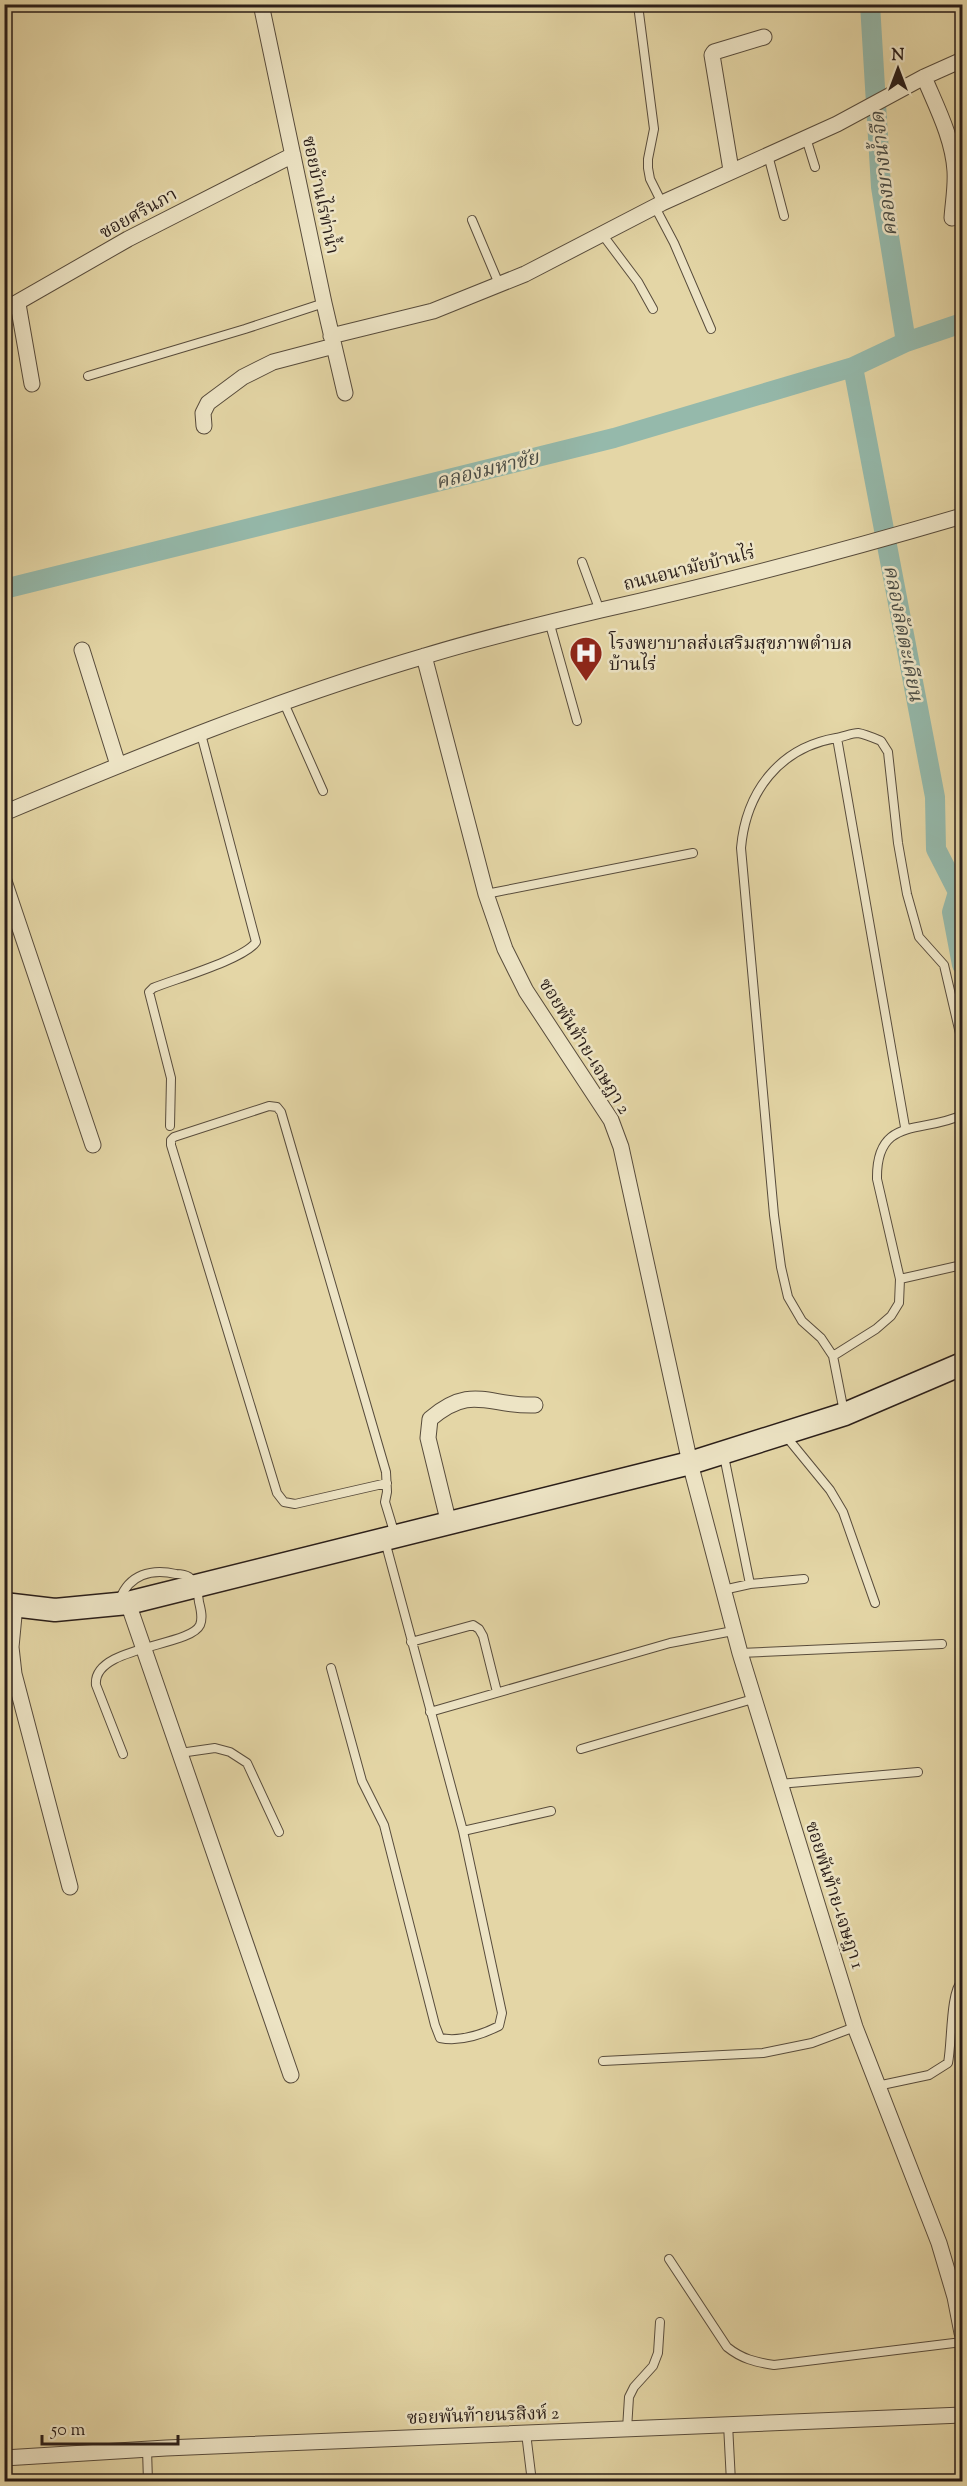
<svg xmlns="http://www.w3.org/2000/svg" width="967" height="2486" viewBox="0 0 967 2486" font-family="'Sorts Mill Goudy','Noto Serif Thai',serif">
  <rect width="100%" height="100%" fill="#e4d6a6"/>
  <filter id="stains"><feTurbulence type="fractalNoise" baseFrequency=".00333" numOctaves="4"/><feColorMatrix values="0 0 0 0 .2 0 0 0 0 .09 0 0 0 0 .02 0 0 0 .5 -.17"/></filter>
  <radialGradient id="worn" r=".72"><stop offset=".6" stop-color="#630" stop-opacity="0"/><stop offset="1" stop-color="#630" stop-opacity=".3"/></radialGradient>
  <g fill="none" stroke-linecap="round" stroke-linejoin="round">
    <path stroke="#95b9ab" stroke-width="20" d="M870 4 881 187 906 342
      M853 367 935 797 936 849 958 892H962
      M4 589 614 438 853 367 906 342 962 323
      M958 892 952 912 962 965"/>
    <defs>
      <path id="lane" d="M638 5 654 129 648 159V168L650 179 662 203
        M806 138 815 167
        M768 155 784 216
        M655 207 674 243 711 329
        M472 220 499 284
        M602 234 638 282 653 309
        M88 376 245 329 324 303
        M582 562 600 611
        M549 621 577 721
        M284 703 323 791
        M837 738 905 1127
        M486 894 693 853
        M170 1126 171 1078 149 992 153 988C175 979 245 959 256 942L201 734
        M900 1279 962 1265
        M833 1356 876 1329 891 1316 899 1303 900 1279 877 1179C876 1115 923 1134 962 1115
        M844 1412 833 1356 821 1338 802 1321 788 1297 781 1267 774 1215 741 848C746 792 779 748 836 738 843 737 852 733 858 733 865 734 874 738 881 741L888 752 898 843 907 894 919 937 944 965 962 1042
        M785 1435 830 1490 843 1512 875 1603
        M724 1456 750 1584
        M387 1483 295 1504 284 1502 277 1493 171 1145V1140L174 1137 269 1106 277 1107 281 1112 386 1472 387 1492 385 1502 395 1535
        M723 1590 750 1584 804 1579
        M120 1599C129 1575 151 1568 176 1574 179 1574 186 1575 189 1577 197 1583 198 1594 199 1602 201 1610 203 1618 200 1625 190 1647 92 1646 96 1685L123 1754
        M411 1642 473 1625 479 1629 483 1636 497 1692
        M740 1653 942 1644
        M331 1668 362 1781 384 1825 435 2025 440 2038C460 2042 481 2035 499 2026L502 2013 463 1831 385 1541
        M430 1712 670 1643 733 1631
        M581 1749 753 1699
        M180 1753 215 1748 230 1752 247 1763 279 1832
        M779 1784 918 1772
        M463 1831 551 1811
        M603 2061 763 2053 812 2043 855 2027
        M877 2086 929 2075 948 2063C952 2044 950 1992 962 1981
        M669 2259 727 2347C742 2359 755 2362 774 2365L962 2342
        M728 2424 731 2482
        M627 2429 629 2397 634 2387 653 2366 658 2353 660 2322
        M526 2433 532 2482
        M147 2449 148 2482
        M943 2482 962 2479"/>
      <path id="street" d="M261 4 324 303 345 393
        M924 77C936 106 953 138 955 171 956 187 953 203 952 218
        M731 170 712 55 714 52 764 37
        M18 304 32 384
        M4 310 128 239 293 155
        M331 336 433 311 525 274 662 203 837 124 924 77 962 60
        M204 426 203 413 208 403 243 377 273 362 334 346
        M82 650 118 765
        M424 656 486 894 505 949 526 991 611 1120 621 1147 690 1463 740 1653 855 2027 939 2243 955 2297 962 2333
        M4 813C142 755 282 698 425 656 483 638 542 624 601 610 722 583 843 551 962 516
        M4 881 93 1145
        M449 1524 428 1438 430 1419C472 1383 489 1407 535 1405
        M128 1603 291 2075
        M15 1605 11 1647 14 1674 70 1887
        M4 2458 166 2448 962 2415"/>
      <path id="secondary" d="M4 1604 55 1610 128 1603 690 1463 845 1414 962 1364"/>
    </defs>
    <use href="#lane" stroke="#584c3c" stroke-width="10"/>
    <use href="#street" stroke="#584c3c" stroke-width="17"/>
    <use href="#secondary" stroke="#2a1e19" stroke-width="25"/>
    <use href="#lane" stroke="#ede4c5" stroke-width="8"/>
    <use href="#street" stroke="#ede4c5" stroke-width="15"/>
    <use href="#secondary" stroke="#ede4c5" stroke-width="22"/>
  </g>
  <defs>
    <symbol id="hospital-pin" viewBox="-11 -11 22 30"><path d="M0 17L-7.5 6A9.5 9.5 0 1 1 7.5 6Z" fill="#8f2418" stroke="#ede4c5"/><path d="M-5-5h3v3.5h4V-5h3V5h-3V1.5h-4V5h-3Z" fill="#fff"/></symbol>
  </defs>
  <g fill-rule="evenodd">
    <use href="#hospital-pin" x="567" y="634" width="38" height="52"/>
  </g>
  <g text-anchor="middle" stroke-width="5" stroke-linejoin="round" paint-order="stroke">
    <g font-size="18" fill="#2a1e19" stroke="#ede4c5">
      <text transform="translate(321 195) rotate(78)" y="6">ซอยบ้านไร่ท่าน้ำ</text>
      <text transform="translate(138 213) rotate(-29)" y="6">ซอยศรีนภา</text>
      <text transform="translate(689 568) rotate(-14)" y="6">ถนนอนามัยบ้านไร่</text>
      <text transform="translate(585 1046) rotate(58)" y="6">ซอยพันท้าย-เจษฎา 2</text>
      <text transform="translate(835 1895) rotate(72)" y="6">ซอยพันท้าย-เจษฎา 1</text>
      <text transform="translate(483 2415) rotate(-2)" y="6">ซอยพันท้ายนรสิงห์ 2</text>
    </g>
    <g font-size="18" fill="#2a1e19" stroke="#ede4c5" text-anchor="start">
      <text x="609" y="649">โรงพยาบาลส่งเสริมสุขภาพตำบล<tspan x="609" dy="21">บ้านไร่</tspan></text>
    </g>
    <g font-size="20" font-style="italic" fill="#4a4c45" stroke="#ede4c5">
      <text transform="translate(883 174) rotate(-96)" y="7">คลองบางน้ำจืด</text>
      <text transform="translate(487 469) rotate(-14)" y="7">คลองมหาชัย</text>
      <text transform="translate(904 633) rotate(79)" y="7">คลองลัดตะเคียน</text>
    </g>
  </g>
  <rect width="967" height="2486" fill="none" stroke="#e4d6a6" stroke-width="24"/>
  <rect x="6" y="6" width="955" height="2474" fill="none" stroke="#2a1e19" stroke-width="3"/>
  <rect x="12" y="12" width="943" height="2462" fill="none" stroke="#2a1e19" stroke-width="1.5"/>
  <g transform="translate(898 69)" stroke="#ede4c5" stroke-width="4.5" paint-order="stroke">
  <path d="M0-4.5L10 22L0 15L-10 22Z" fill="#2a1e19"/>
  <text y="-9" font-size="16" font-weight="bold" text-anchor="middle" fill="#2a1e19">N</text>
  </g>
  <path d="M42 2435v9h136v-9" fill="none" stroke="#2a1e19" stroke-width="3"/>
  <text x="51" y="2435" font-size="18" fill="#2a1e19" stroke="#ede4c5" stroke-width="4.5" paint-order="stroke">50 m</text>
  <rect width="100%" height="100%" filter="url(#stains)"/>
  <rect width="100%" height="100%" fill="url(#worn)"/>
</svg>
